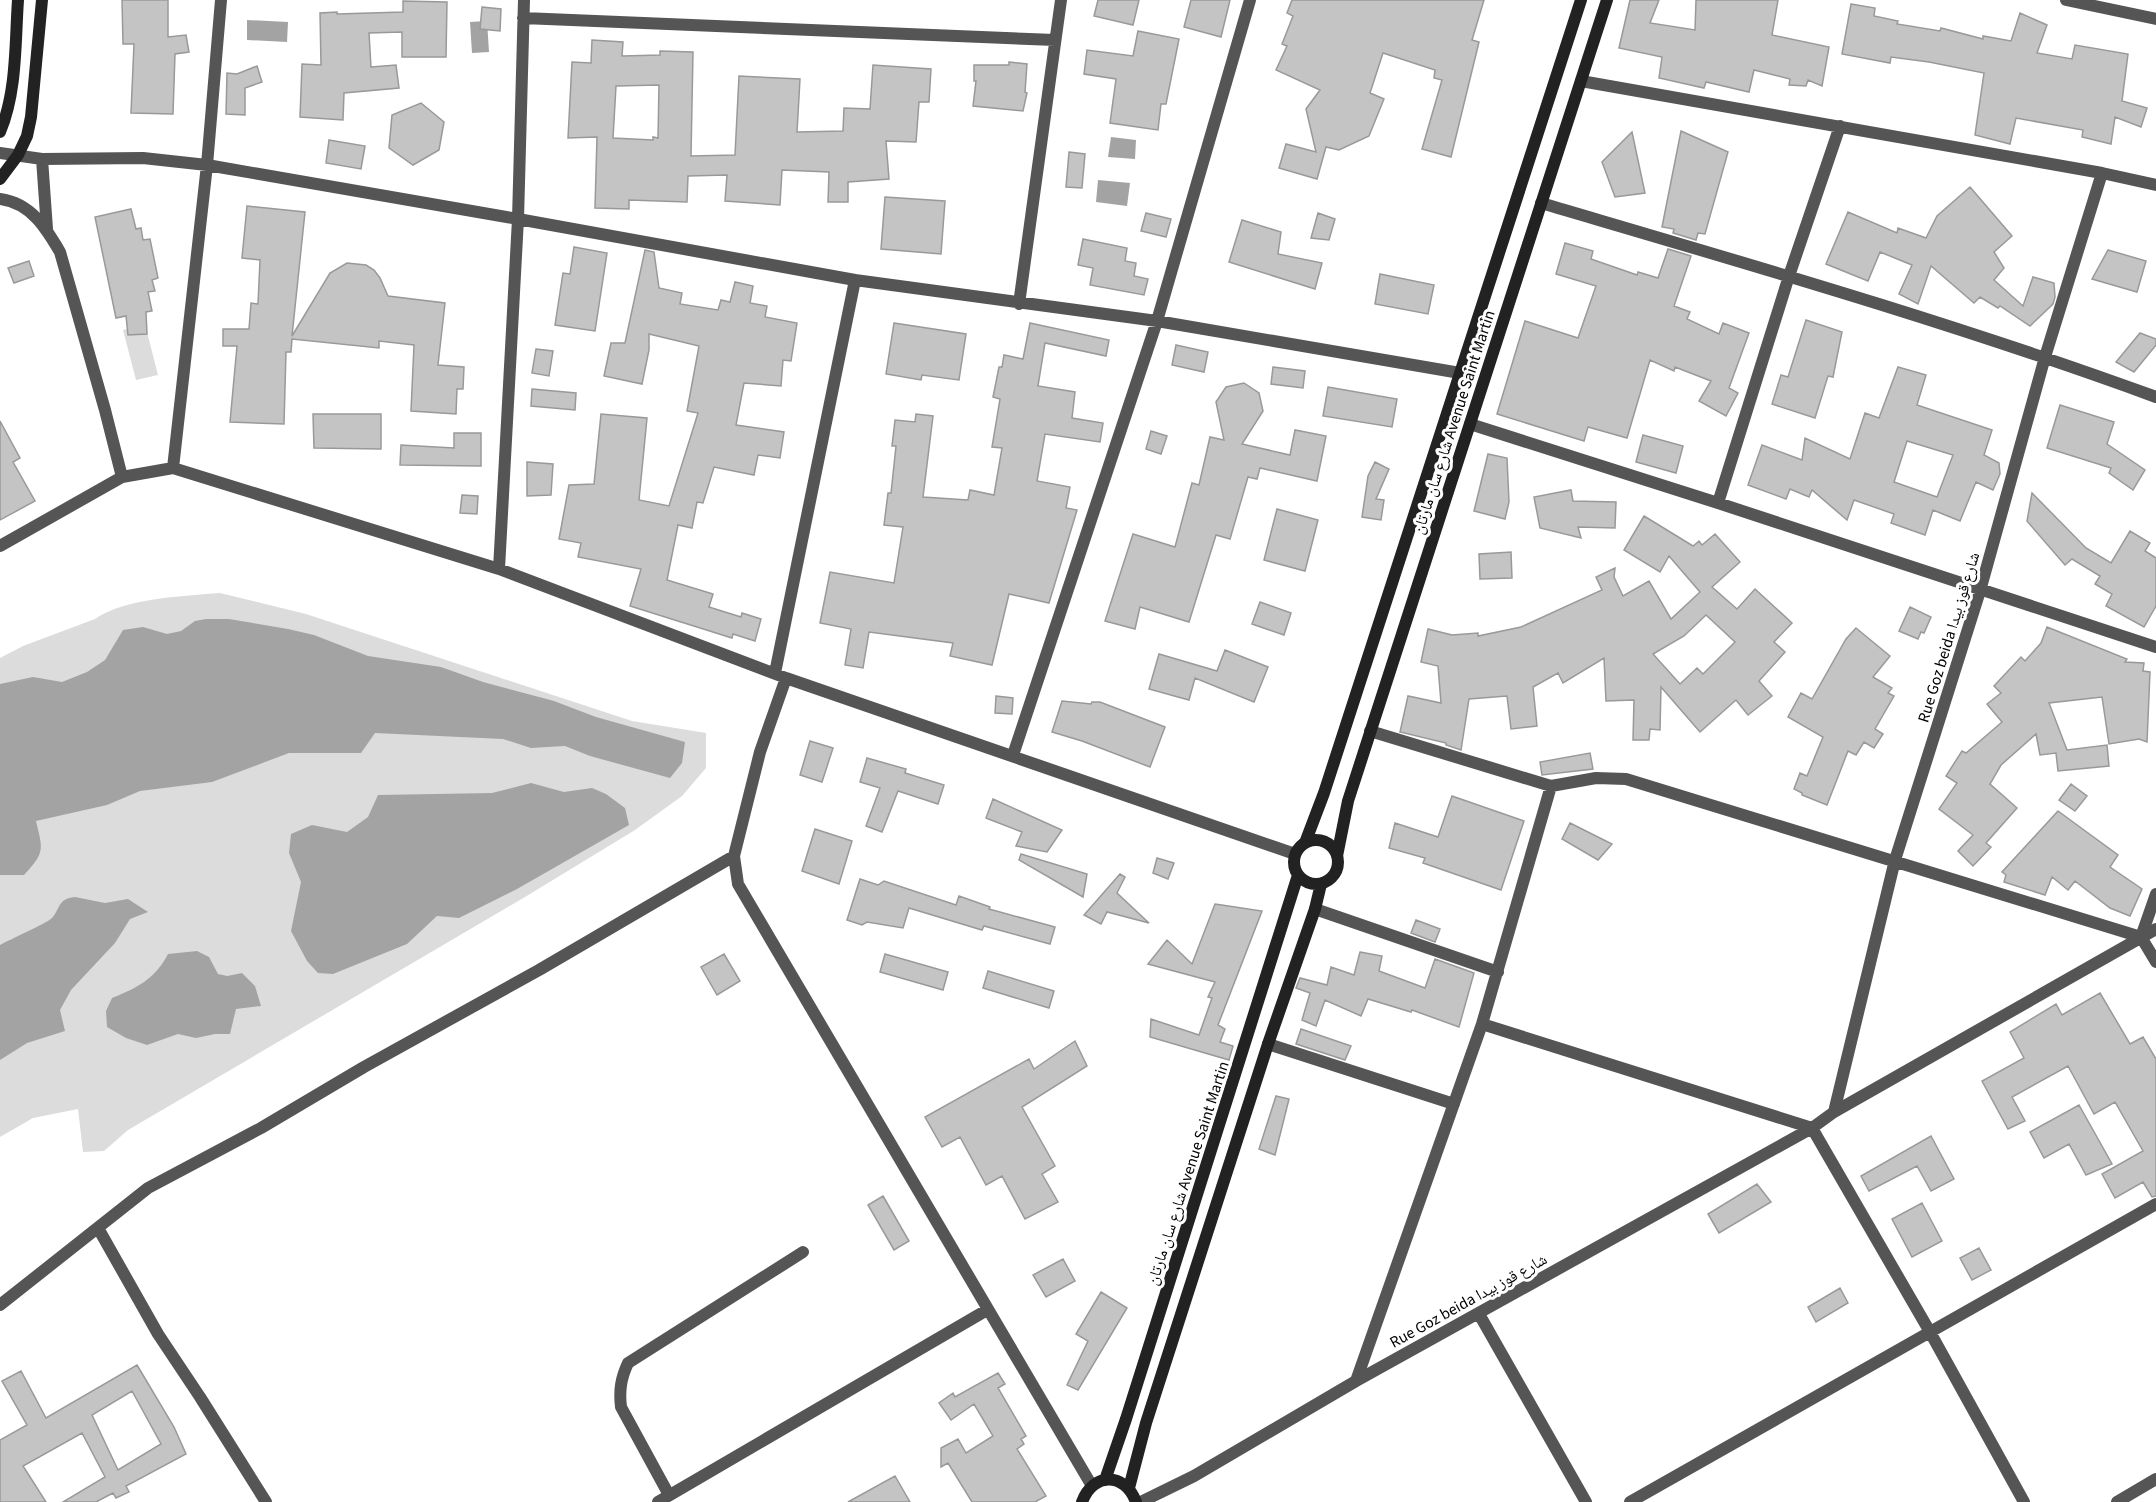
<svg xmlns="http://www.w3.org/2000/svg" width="2156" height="1502" viewBox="0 0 2156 1502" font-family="'Source Sans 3','Noto Naskh Arabic',sans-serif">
  <rect width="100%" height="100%" fill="#fff"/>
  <path fill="#dcdcdc" d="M145 324 158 375 136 380 123 330Z
    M220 593 306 614 632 721 706 733V768L682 796 635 830 525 897 128 1130 104 1151 83 1152 78 1109 33 1118 0 1137V658L23 646 95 619C125 598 184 596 220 593Z"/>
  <path fill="#a3a3a3" d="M247 20 288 22 287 42 247 40Z
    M487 21 489 52 472 53 470 22Z
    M1111 137 1136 140 1135 159 1108 157Z
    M1098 180 1130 183 1127 206 1096 202Z
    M206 619H229L288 629 314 635 368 656 441 667 483 682 554 701 596 717 685 742 682 763 670 778 590 756 565 746 531 748 503 739 375 733 361 753H289L212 782 140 791 107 805 36 821C43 850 45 852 24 875H0V684L33 677 62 682 87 672 105 660 123 630 143 627 167 634 181 631 195 621Z
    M531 783 564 792 592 788 606 794 625 808 629 825 517 889 459 918 437 916 407 944 333 974 318 973 307 961 291 931 301 882 289 853 291 834 312 825 347 832 368 817 378 795 492 793Z
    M75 897 105 903 128 899 148 912 130 919 115 943 71 990 60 1010 65 1031 27 1043 0 1060V945C9 940 47 923 52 918 61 908 57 899 75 897Z
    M197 951 209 957 218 974 227 976 242 973 255 986 261 1006 236 1009 230 1034H215L196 1038 178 1034 147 1045 126 1038 107 1027 106 1011 112 998C137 988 155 979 168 954Z"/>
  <path fill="#c4c4c4" stroke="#999" stroke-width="1.5" fill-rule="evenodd" d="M122 0H168V37L186 35 189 52 175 54 173 114 131 113 134 44H123Z
    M1098 0H1139L1133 25 1094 16Z
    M1191 0H1230L1221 37 1184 27Z
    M1292 0H1484L1472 40 1479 42 1451 157 1422 149 1442 80 1434 78 1435 70 1383 53 1370 93 1384 99 1369 136 1339 150 1326 147 1317 179 1279 168 1286 144 1316 152 1306 109 1320 90 1276 70 1287 46 1282 44 1293 16 1287 13Z
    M1630 0H1659L1650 23 1695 30 1696 0H1778L1772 35 1829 47 1822 86 1808 80 1806 86 1789 85 1790 79 1754 70 1749 92 1706 82 1704 88 1659 78 1662 57 1619 48Z
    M403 1 447 2 446 57H402V32L369 33 371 67 396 65 399 88 344 93 343 120 300 117 302 64 321 65 320 13 337 12V14L403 12Z
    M1851 4 1875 8 1874 16 1898 21 1897 24 1940 31 1941 28 1983 39V36L2011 41 2020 13 2047 25 2037 53 2072 59 2075 45 2128 54 2122 101 2147 108 2141 127 2115 117 2111 144 2082 137 2083 130 2016 118 2010 144 1975 135 1984 73 1929 62 1891 57 1890 63 1842 54Z
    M482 7 501 9 500 31 480 29Z
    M1138 31 1179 39 1166 104H1161L1158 130 1110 123 1116 79 1084 74 1087 50 1133 56Z
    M592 40 623 42 622 56 660 55V51L693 52 691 156 735 155 739 76 800 79 797 132 843 131 844 108 870 109 873 65 931 69 929 102H919L916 142 886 141 889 179 848 182V202H828L829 172 782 170 780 205 725 201 727 175 688 176 687 202 629 200V209L595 208 597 137 568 138 572 62 591 63ZM659 85 658 138 653 137V140L613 138 616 86Z
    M1009 62 1027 64 1025 92 1027 93 1023 111 973 106 976 81H974V65H1009Z
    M257 66 262 82 245 88V115L226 114 227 73 237 74Z
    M421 103 444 122 439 150 413 165 389 148 392 115Z
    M1681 131 1728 152 1705 234 1698 233 1696 240 1673 233 1674 229 1662 227Z
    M1632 132 1645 193 1615 197 1602 162Z
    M329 140 365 146 361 169 326 163Z
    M1069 152 1085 154 1082 188 1066 187Z
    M1970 187 2012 236 1994 252 2004 268 1994 280 2023 306 2033 277 2054 283 2055 297 2053 304 2030 326 2000 306 1998 308 1980 297 1974 303 1931 266 1918 304 1899 294 1912 265 1880 252 1868 281 1826 264 1848 212 1897 233 1898 228 1926 238 1937 216Z
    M885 197 945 201 941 254 881 249Z
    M247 206 305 212 292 336 330 273 347 263 366 265 374 270 380 278 388 296 445 303 438 365 464 367 463 389H457L456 414 411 411 414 345 379 341V348L292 339 291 352H286L284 424 230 422 237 346H223V329H249L251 303 258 304 260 260 242 258Z
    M131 209 136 229 141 228 143 240 150 239 158 278 152 280 155 291 148 292 152 311 146 312 147 334 128 335 126 316 116 318 95 217Z
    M1146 213 1171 219 1166 237 1141 231Z
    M1318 213 1335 219 1329 240 1311 238Z
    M1242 220 1281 232 1278 254 1322 263 1315 289 1229 262Z
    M1083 239 1127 248 1125 261 1136 263 1134 276 1148 279 1144 295 1090 285 1093 268 1078 265Z
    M1565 243 1593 251 1591 259 1637 275 1638 272 1658 278 1668 249 1691 256 1674 306 1690 312 1687 319 1719 334 1723 323 1749 333 1729 388 1738 393 1726 416 1699 401 1711 381 1675 367 1674 371 1650 360 1627 438 1588 427 1584 441 1497 414 1525 321 1578 338 1596 286 1556 274Z
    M574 247 607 253 595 331 555 325 563 273 570 274Z
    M645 250 654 252 659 288 682 293 680 304 718 310 721 300 730 302 735 282 753 286 750 303 767 306 765 317 797 323 791 361 783 360 781 386 744 383 736 425 784 432 780 458 758 455 754 475 714 467 703 503 697 502 692 528 678 525 667 580 713 594 709 607 741 617 742 613 761 619 755 641 733 634 732 638 630 606 641 569 578 557 581 543 559 539 569 485 594 484 601 414 647 418 639 500 669 506 698 413 687 411 699 346 649 334V350L642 384 604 376 611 343H625Z
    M2108 250 2146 261 2137 292 2092 279Z
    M29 261 34 276 14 283 8 268Z
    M1380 274 1434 285 1428 314 1375 304Z
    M1806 320 1842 332 1833 377 1828 376 1815 418 1772 404 1781 375 1788 377Z
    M894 323 966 334 959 380 922 375 921 380 886 374Z
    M1030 323 1109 340 1106 356 1045 343 1038 386 1075 392 1072 418 1103 423 1100 442 1045 434 1037 481 1070 487 1066 508 1077 510 1049 603 1009 594 992 665 950 656 953 643 869 632 863 668 845 665 851 629 820 623 830 572 894 583 903 527 884 525 888 493H891L896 446H892L895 420 915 422 916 414 933 416 923 497 968 500 970 490 994 495 1002 448 992 447 1000 399 993 397 999 367H1002L1004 355 1023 359Z
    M2140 333 2156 339V345L2134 372 2116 362Z
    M1176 345 1208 352 1204 372 1172 365Z
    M536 349 553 351 549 376 532 373Z
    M1273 367 1305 371 1303 388 1271 384Z
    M1898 367 1926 375 1917 405 1992 430 1984 455 1999 463 2000 474 1993 490 1976 482 1960 521 1933 510 1925 535 1891 523 1894 514 1854 500 1847 520 1812 490 1809 497 1790 489 1786 499 1748 485 1762 445 1802 460 1805 438 1850 459 1865 413 1879 418ZM1907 441 1953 455 1937 497 1894 482Z
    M1244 383 1259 393 1263 411 1242 444 1290 455 1295 430 1326 436 1317 481 1260 468 1257 479 1248 477 1230 539 1216 535 1189 622 1140 607 1135 629 1105 621 1133 534 1175 547 1192 483 1199 485 1210 437 1224 440 1216 402 1226 387Z
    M1328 387 1397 399 1392 427 1323 416Z
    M532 389 576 393 575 410 531 406Z
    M2060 405 2114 422 2107 444 2145 470 2133 490 2109 473 2111 468 2047 448Z
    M313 414H381V449L314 448Z
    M0 421 20 458 13 462 35 501 0 520Z
    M1151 431 1167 436 1161 454 1146 449Z
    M454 433H481V466L400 465 401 445 454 448Z
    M1643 435 1683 446 1676 473 1636 462Z
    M1488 454 1507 458 1509 502 1505 519 1474 511Z
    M527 462 553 464 551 495 527 496Z
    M1375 462 1389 469 1376 499 1384 500 1381 520 1362 517 1368 476Z
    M1571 490 1573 501 1616 502 1615 528 1578 527 1581 538 1540 528 1534 497Z
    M2032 493 2086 548 2111 563 2130 531 2150 543 2145 551 2156 558V606L2144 627 2106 606 2112 594 2095 584 2100 576 2072 559 2065 565 2027 521Z
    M462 495 478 496 477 514 460 513Z
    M1277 509 1318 520 1305 571 1264 560Z
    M1644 516 1693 546 1699 541 1702 545 1715 534 1740 562 1712 587 1737 609 1755 589 1792 623 1774 642 1785 652 1759 681 1772 696 1748 715 1736 700 1700 732 1661 687 1660 730 1650 729 1649 740H1633L1634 700 1606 701 1604 658 1563 683 1558 673 1533 687 1537 726 1511 729 1507 696 1469 699 1461 750 1446 745V743L1400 732 1408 696 1441 703 1438 666 1421 662 1428 629 1452 635 1478 633V636L1521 627 1602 590 1596 577 1615 568 1614 577 1623 596 1649 581 1671 619 1700 592 1669 556 1660 572 1624 550ZM1706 615 1735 642 1703 674 1697 668 1680 684 1653 654 1684 636Z
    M1511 552 1512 578 1480 579 1479 554Z
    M1260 602 1291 613 1284 635 1252 624Z
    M1910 607 1931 617 1924 633 1921 632 1918 639 1899 631Z
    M2047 627 2127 659 2125 662 2144 663 2143 671 2150 672 2147 742 2139 739 2109 744 2102 697 2049 703 2067 750 2107 745 2109 766 2058 771 2056 753 2040 755 2036 734 2001 765 1990 784 2017 808 1986 843 1991 847 1973 866 1958 851 1973 835 1939 809 1957 783 1946 776 1962 751 1966 753 2002 722 1987 704 2001 693 1994 686 2021 657 2025 661 2041 643Z
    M1856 628 1890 656 1873 677 1892 688 1888 693 1894 696 1875 729 1883 734 1874 748 1864 742 1856 755 1848 751 1827 805 1802 795V793L1794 789 1800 773 1807 776 1823 737 1788 717 1801 693 1812 699 1846 639Z
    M1225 650 1268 667 1254 702 1195 678 1189 700 1149 689 1159 654 1217 671Z
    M996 696 1013 698 1012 714 995 713Z
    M1062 701 1091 704 1092 702H1100L1165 727 1150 767 1082 741 1052 732Z
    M810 741 833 748 822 782 800 775Z
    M1590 753 1593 769 1542 775 1540 762Z
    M867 758 906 769 905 773 944 785 938 804 898 791 882 832 866 826 880 788 860 782Z
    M2071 784 2087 796 2075 811 2059 800Z
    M1452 796 1524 821 1501 890 1423 863 1425 858 1389 848 1395 823 1438 837Z
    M993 799 1062 830 1047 852 1016 846 1022 832 986 818Z
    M2058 811 2118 855 2110 867 2142 889 2130 916 2110 908 2075 881 2068 890 2052 877 2045 895 2004 882 2006 875 2002 872Z
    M1570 823 1612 844 1598 860 1562 839Z
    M815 829 852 841 839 884 802 871Z
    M1021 854 1087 874 1083 897 1019 860Z
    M1157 858 1174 863 1168 879 1153 873Z
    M1120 874 1125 877 1117 893 1149 923 1107 912 1101 924 1084 915Z
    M860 879 878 885 884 881 956 905 959 896 990 907 989 909 1055 927 1050 944 984 926 982 930 909 908 903 928 867 922 862 925 847 920Z
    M1215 904 1262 911 1218 1025 1225 1029 1220 1042 1233 1046 1229 1060 1150 1037 1151 1019 1199 1035 1212 998 1208 997 1215 982 1148 964 1167 940 1192 964Z
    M1416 920 1440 929 1435 942 1411 933Z
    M1360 952 1382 956 1379 971 1425 988 1435 959 1474 973 1459 1027 1412 1010 1411 1012 1368 999 1361 1016 1325 1000 1316 1026 1302 1020 1310 993 1296 988 1300 978 1327 985 1331 967 1354 975Z
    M724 954 740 981 717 995 701 967Z
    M885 954 948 972 943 990 880 972Z
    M988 971 1054 991 1049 1008 983 988Z
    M2100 993 2130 1044 2143 1037 2156 1059V1196L2152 1197 2143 1182 2115 1198 2102 1174 2143 1151 2115 1102 2094 1114 2068 1066 2012 1097 2025 1121 2008 1129 1982 1081 2024 1058 2010 1032 2056 1004 2062 1015Z
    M1301 1029 1351 1046 1345 1060 1296 1044Z
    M1075 1041 1087 1066 1022 1107 1055 1166 1042 1174 1058 1202 1025 1219 1002 1176 986 1185 960 1137 942 1147 925 1117 1029 1059 1034 1069Z
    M1276 1096 1289 1099 1275 1155 1259 1149Z
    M2079 1105 2112 1164 2086 1175 2069 1144 2044 1158 2030 1132Z
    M1931 1136 1954 1179 1931 1191 1917 1166 1869 1191 1861 1176Z
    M1757 1184 1771 1202 1719 1233 1708 1214Z
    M883 1196 909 1241 894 1250 868 1205Z
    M1922 1203 1942 1241 1912 1257 1892 1219Z
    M1979 1248 1991 1270 1972 1280 1960 1258Z
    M1063 1259 1075 1281 1046 1297 1033 1275Z
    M1840 1288 1848 1303 1816 1322 1808 1307Z
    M1101 1292 1127 1308 1078 1390 1067 1385 1088 1341 1076 1334Z
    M137 1365 174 1427 186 1454 126 1486 129 1492 116 1498 113 1493 96 1502H63L105 1477 82 1433 23 1466 46 1502H0V1440L27 1425 2 1381 21 1371 46 1418ZM132 1391 161 1444 118 1470 92 1415Z
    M998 1373 1005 1384 998 1388 1026 1436 1021 1439 1024 1444 1017 1449 1046 1496 1035 1502H972L948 1463 941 1467V1448L958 1439 966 1453 993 1436 974 1404 951 1420 939 1403 953 1393 955 1397Z
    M895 1476 910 1502H848Z"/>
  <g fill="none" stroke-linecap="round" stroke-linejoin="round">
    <path stroke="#555" stroke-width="12" d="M669 1495 621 1407C619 1390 621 1378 628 1363L803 1252"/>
    <path stroke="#555" stroke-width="12" d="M2066 0 2156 19
      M523 18 1055 40
      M1581 81 2102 173 2156 185
      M0 153 42 159 143 158 207 165 518 219 855 280 1157 321 1460 373
      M42 159 47 229
      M0 199C31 203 46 228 60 252L105 410 122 477
      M1541 203C1748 264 1954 323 2156 397
      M1019 304 1061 0
      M1470 424 1718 503 2156 647
      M173 468 207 165 221 0
      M1718 503 1789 276 1840 126
      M0 546 122 477 173 468 499 569 786 678 1295 854
      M499 569 518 219 524 0
      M775 673 855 280
      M786 678 760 752 734 856 738 884 1092 1486
      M1370 731 1551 786 1596 778 1626 779 2141 937 2156 962
      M1013 755 1157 321 1250 0
      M1315 909 1498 972
      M2141 937 2156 894
      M1482 1024 1812 1128 1930 1332 2024 1502
      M1268 1044 1454 1104
      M1834 1112 1895 860 1980 591 2045 357 2102 173
      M98 1228 158 1334 200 1397 266 1502
      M0 1305 148 1188 261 1128 364 1067 539 970 734 856
      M1479 1314 1586 1502
      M1356 1381 1482 1024 1551 786
      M658 1502 987 1310
      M1141 1502 1194 1476 1356 1381 1812 1128 1834 1112 2156 929
      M1630 1502 2156 1204
      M2117 1502 2156 1479"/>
    <path stroke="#222" stroke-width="12" d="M0 132C17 92 15 43 18 0
      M0 179 18 155 27 136 31 117 42 0
      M1294 862a22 22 0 1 1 44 0a22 22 0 1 1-44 0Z
      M1305 843 1324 793 1581 0
      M1337 856 1348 801 1607 0
      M1105 1480 1126 1419 1298 875
      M1129 1488 1146 1423 1268 1044 1315 909 1321 884
      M1082 1502C1093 1472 1125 1472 1136 1502"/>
  </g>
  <g text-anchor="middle" stroke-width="6" stroke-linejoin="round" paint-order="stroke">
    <g font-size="16" fill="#000" stroke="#fff">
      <text transform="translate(1453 422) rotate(-72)" y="6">شارع سان مارتان Avenue Saint Martin</text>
      <text transform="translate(1948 637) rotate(-73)" y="6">Rue Goz beida شارع قوز بيدا</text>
      <text transform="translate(1187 1173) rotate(-72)" y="6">شارع سان مارتان Avenue Saint Martin</text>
      <text transform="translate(1468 1300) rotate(-29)" y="6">Rue Goz beida شارع قوز بيدا</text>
    </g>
  </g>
</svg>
